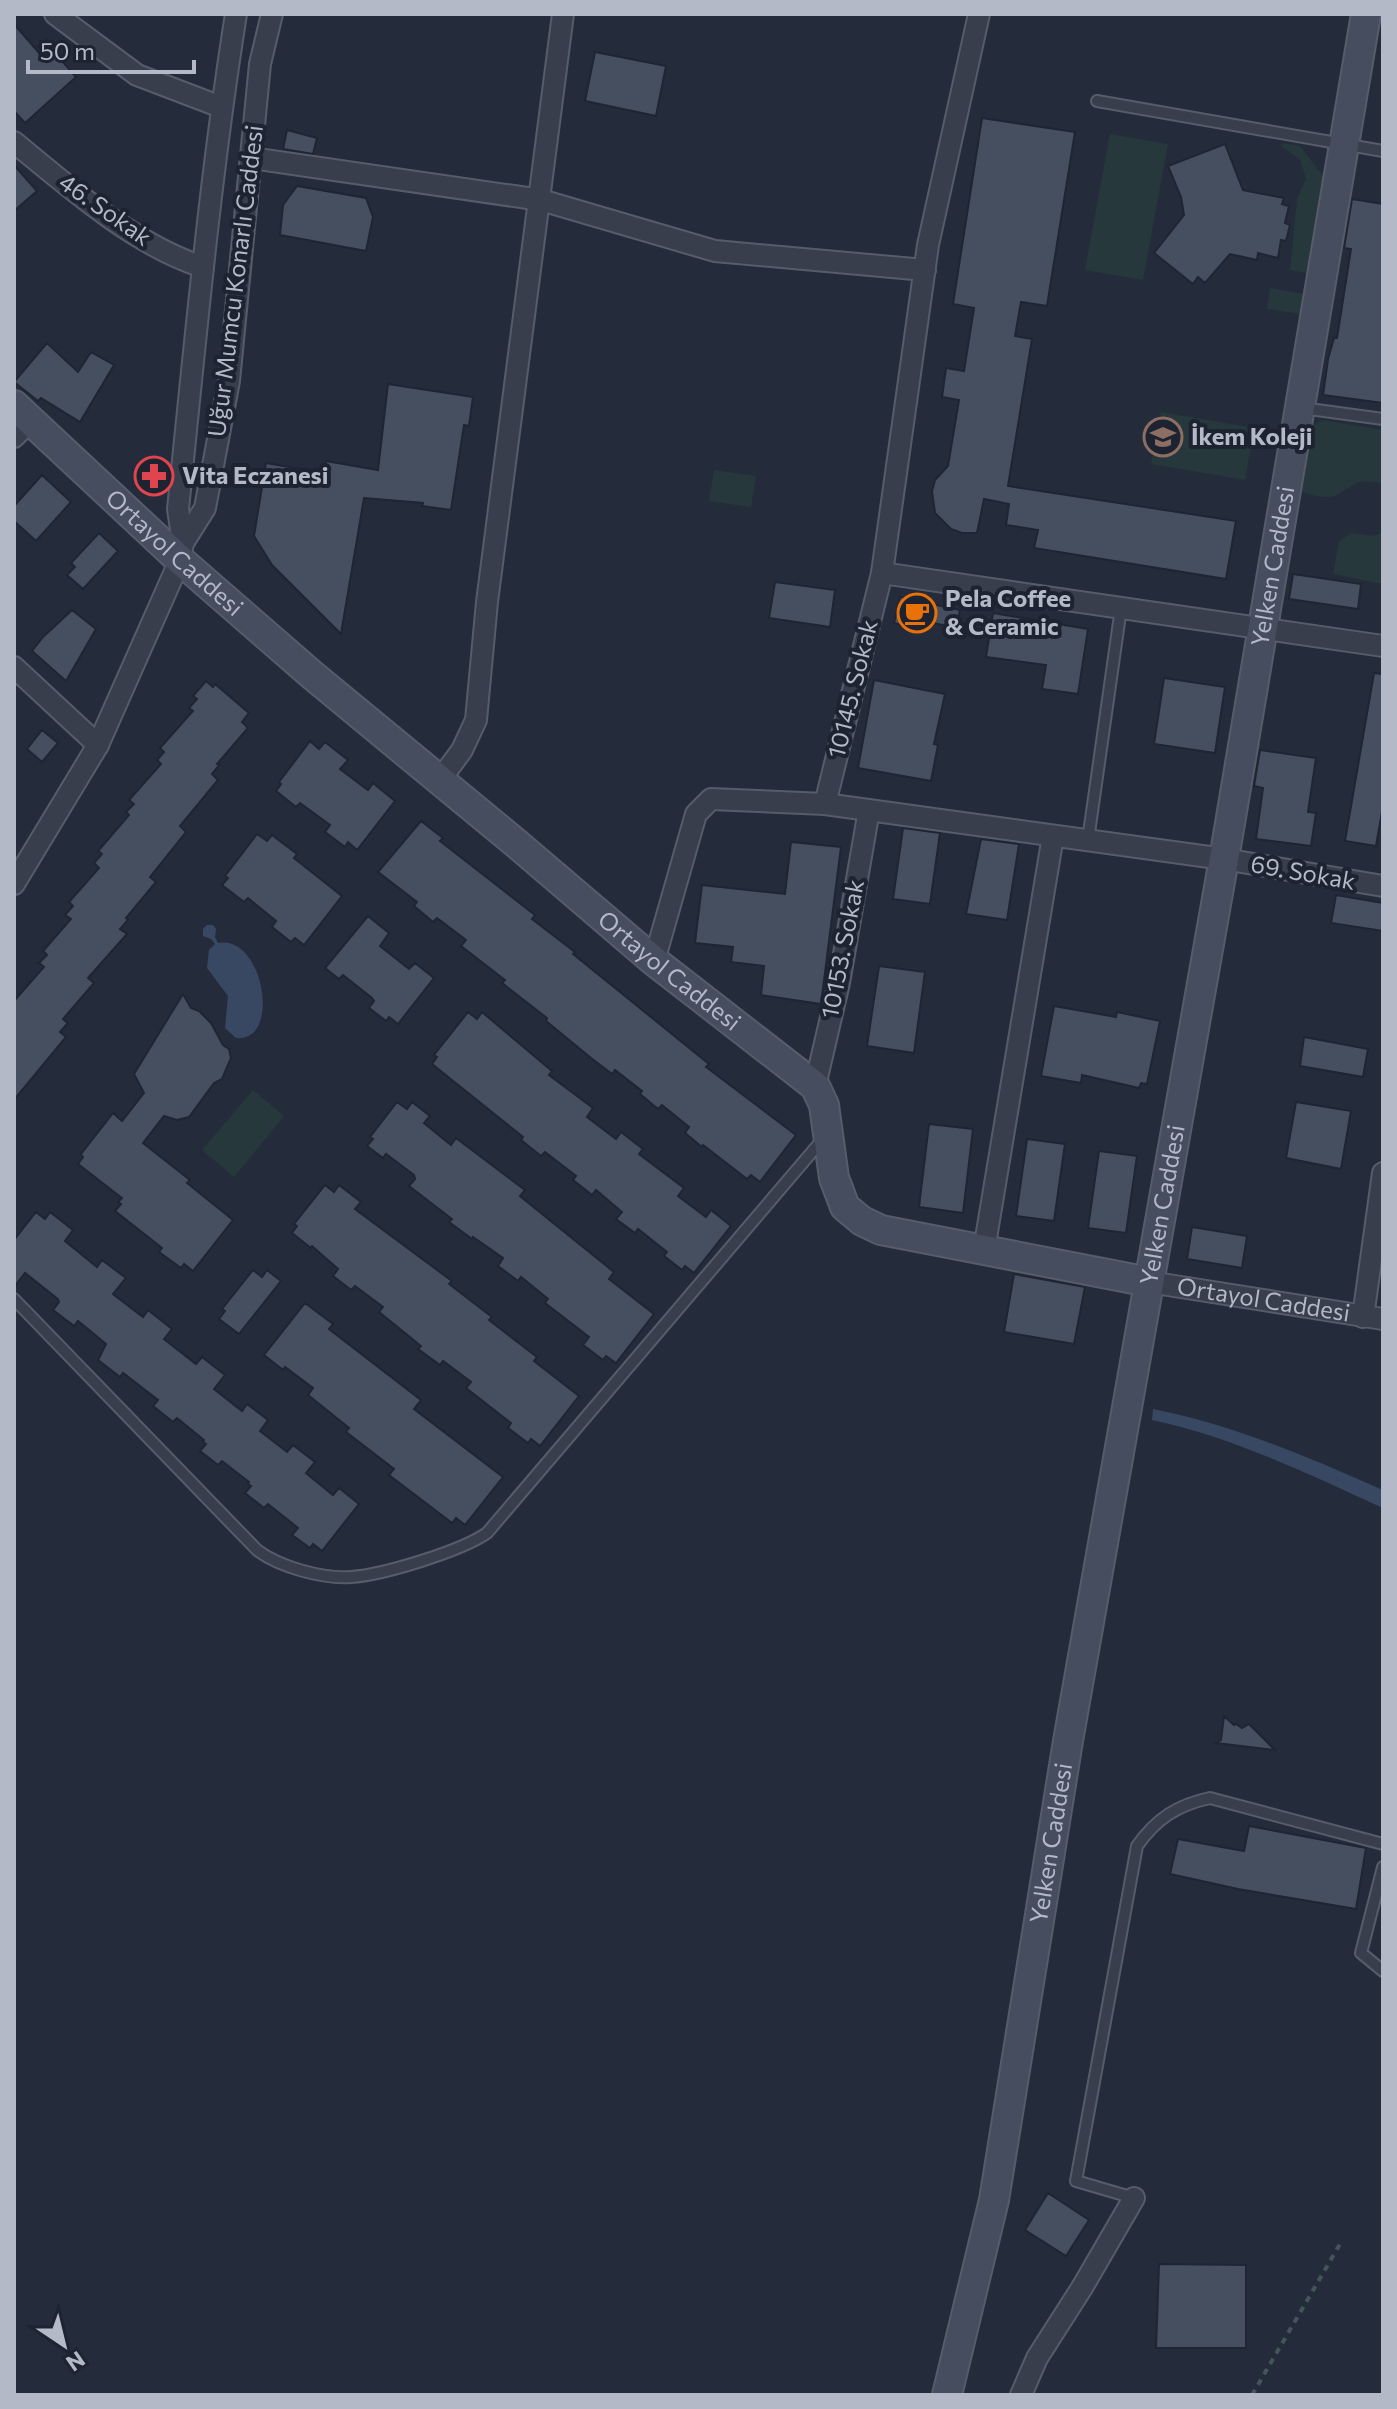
<svg xmlns="http://www.w3.org/2000/svg" width="1397" height="2409" viewBox="0 0 1397 2409" font-family="Commissioner,sans-serif">
  <rect width="100%" height="100%" fill="#242c3b"/>
  <path fill="#26383c" d="M1110 134 1168 144 1143 280 1085 270Z
    M1282 143 1300 146 1323 176 1307 273 1290 270 1297 199 1306 179 1300 159 1282 147Z
    M1270 288 1303 294 1301 314 1267 309Z
    M1161 412 1254 428 1245 480 1151 464Z
    M1322 420 1383 430V483L1361 481C1332 495 1338 503 1302 492L1312 426Z
    M714 470 756 476 751 507 709 501Z
    M1351 533 1372 536 1383 533V584L1333 574 1339 542Z
    M253 1090 284 1116 234 1177 202 1150Z"/>
  <path fill="#384762" d="M207 925H213L216 929 215 937 218 943C264 934 282 1043 236 1038L225 1028 228 996 207 968 209 950 215 944 211 939 203 936V929Z
    M1153 1409C1234 1425 1308 1457 1383 1490V1508C1308 1474 1233 1437 1152 1420Z"/>
  <path fill="#454f60" stroke="#1f2532" stroke-width="2" d="M14 24 47 62 56 54 76 77 25 123 14 111Z
    M595 52 666 66 656 116 585 101Z
    M982 118 1075 132 1047 306 1021 302 1015 336 1032 339 1008 486 1236 521 1226 579 1034 548 1038 530 1006 525 1009 504 984 499 977 533H962L951 529 935 513 932 491 935 480 948 466 959 400 942 397 946 368 964 371 974 308 953 304Z
    M287 130 317 138 313 154 283 149Z
    M1225 144 1243 190 1284 198 1282 204 1289 206 1285 223 1290 225 1286 241 1281 240 1278 258 1258 253 1257 260 1230 254 1205 283 1198 277 1193 284 1154 253 1184 215 1181 197 1168 166Z
    M14 165 37 191 14 211Z
    M297 186 366 198 373 217 366 251 280 235 283 205Z
    M1352 199 1383 204V403L1323 395 1328 359 1334 338H1337L1351 249 1344 248Z
    M47 343 78 372 91 352 114 365 80 422 41 398 38 401 14 382Z
    M388 384 473 397 469 426 464 425 451 510 422 506 423 503 364 498 341 634 272 565 254 536 266 463 324 473 326 461 378 470Z
    M42 475 71 502 36 541 14 521V506Z
    M99 533 118 551 83 589 67 575 75 567 71 563Z
    M1293 574 1361 584 1358 609 1289 599Z
    M775 582 835 590 830 627 769 618Z
    M900 597 960 610 956 628 915 619 913 628 894 623Z
    M72 610 96 629 66 681 32 651 43 637Z
    M993 613 1088 629 1078 694 1042 689 1046 665 986 657Z
    M1374 673 1383 674V806L1376 846 1345 841Z
    M1164 678 1225 687 1215 753 1154 744Z
    M874 680 945 694 934 744 938 745 931 781 858 768Z
    M206 681 213 687 215 684 249 713 242 722 248 728 217 764 219 765 212 774 218 780 180 826 186 832 150 877 156 882 126 918 128 920 120 929 127 934 88 978 94 983 63 1019 68 1023 60 1032 66 1037 14 1100V1001L44 967 39 963 47 955 43 951 71 919 65 915 73 906 69 902 99 868 94 863 102 854 98 851 129 815 126 812 134 804 129 800 161 764 157 760 164 752 160 748 193 711 189 708 197 699 193 696Z
    M42 730 58 743 42 762 27 749Z
    M310 741 319 749 325 742 348 760 340 769 368 790 373 783 395 801 357 850 348 842 345 847 325 832 330 825 300 803 296 807 276 791 281 784 279 782Z
    M1260 750 1316 758 1308 812 1316 813 1311 846 1256 839 1263 788 1254 786Z
    M421 821 443 838 440 841 535 915 532 919 575 952 573 954 709 1064 706 1067 796 1135 760 1182 751 1175 747 1179 703 1145 702 1147 685 1133 689 1127 662 1105 658 1109 640 1094 642 1091 615 1070 612 1074 591 1058 546 1021 547 1018 502 983 505 980 461 946 466 940 437 918 433 922 414 906 417 902 378 872Z
    M903 828 940 833 930 904 893 899Z
    M257 834 267 841 272 835 297 854 294 858 342 896 304 945 295 938 291 942 272 927 276 921 248 898 244 902 222 885 228 878 225 876Z
    M981 839 1019 844 1007 920 966 914Z
    M791 842 841 847 821 1004 761 995 764 966 731 962 733 947 695 943 702 885 785 894Z
    M1336 895 1383 903V931L1331 923Z
    M368 916 389 933 380 946 409 969 415 963 434 978 398 1024 389 1017 386 1021 369 1008 374 1001 372 998 343 975 339 979 325 968Z
    M879 966 925 972 914 1053 867 1046Z
    M183 994 191 1008 199 1011 211 1023 223 1045 229 1049 231 1058 222 1079 214 1083 189 1117 177 1120 164 1116 143 1143 190 1180 187 1183 233 1220 193 1271 184 1264 181 1268 159 1252 162 1248 115 1211 121 1204 118 1202 122 1198 78 1164 83 1157 81 1154 113 1113 122 1121 144 1093 134 1074Z
    M1054 1006 1116 1017 1117 1012 1160 1021 1147 1084 1141 1083 1139 1088 1082 1075 1081 1083 1041 1076Z
    M468 1012 477 1019 482 1012 552 1071 549 1075 593 1108 587 1117 616 1139 621 1132 643 1149 639 1154 684 1188 678 1196 706 1217 711 1210 731 1226 694 1273 685 1266 682 1270 664 1256 667 1252 638 1229 635 1233 616 1219 622 1212 596 1190 592 1195 573 1180 576 1176 545 1152 541 1156 521 1140 523 1137 432 1064 437 1057 434 1055Z
    M1304 1037 1368 1049 1363 1077 1300 1066Z
    M397 1102 407 1109 412 1102 430 1116 424 1123 451 1145 456 1138 525 1190 520 1196 614 1272 609 1279 654 1314 616 1363 606 1356 603 1360 583 1345 589 1337 545 1303 548 1299 521 1277 518 1281 498 1266 503 1258 473 1237 472 1239 449 1222 452 1219 409 1186 415 1179 414 1175 386 1154 383 1158 367 1146 373 1139 370 1137Z
    M1296 1102 1351 1111 1341 1169 1286 1158Z
    M929 1124 973 1129 963 1213 919 1207Z
    M1027 1139 1065 1144 1054 1221 1016 1216Z
    M1099 1151 1137 1156 1126 1233 1088 1228Z
    M325 1185 334 1192 339 1185 361 1202 355 1209 452 1281 449 1284 492 1317 489 1320 537 1357 534 1361 579 1396 540 1446 531 1439 528 1443 508 1428 511 1423 466 1388 471 1382 443 1361 440 1365 418 1349 421 1346 379 1312 383 1307 355 1286 351 1290 333 1276 338 1269 312 1246 311 1248 292 1233 297 1226 294 1224Z
    M36 1212 45 1219 50 1212 73 1230 65 1241 97 1267 102 1260 126 1278 113 1294 143 1317 148 1310 172 1329 164 1339 196 1364 202 1357 225 1375 214 1389 242 1411 247 1404 268 1420 260 1431 287 1452 293 1445 315 1462 306 1473 333 1495 339 1488 359 1504 322 1551 313 1544 310 1548 292 1535 298 1528 268 1504 264 1508 245 1493 251 1486 248 1484 249 1482 222 1461 218 1465 200 1451 206 1444 203 1442 204 1440 177 1418 173 1422 153 1406 158 1400 123 1373 120 1377 98 1360 106 1344 78 1321 74 1326 53 1310 59 1302 58 1299 25 1273 14 1287V1240Z
    M1192 1227 1247 1236 1242 1268 1187 1259Z
    M253 1270 262 1277 267 1270 281 1281 239 1334 219 1319 225 1311 222 1309Z
    M1014 1274 1085 1287 1074 1344 1004 1332Z
    M305 1303 333 1324 329 1329 421 1400 414 1409 503 1477 465 1525 456 1518 452 1523 389 1475 394 1469 346 1432 349 1428 308 1395 313 1388 285 1367 283 1370 264 1355Z
    M1224 1716 1234 1725 1236 1724 1242 1728 1249 1724 1275 1750 1216 1743 1221 1740Z
    M1249 1826 1366 1848 1356 1909 1238 1889 1170 1874 1178 1839 1244 1851Z
    M1048 2193 1089 2220 1066 2256 1025 2230Z
    M1159 2264 1246 2265V2348H1156Z"/>
  <g fill="none" stroke-linecap="round" stroke-linejoin="round">
    <defs>
      <path id="lane" d="M1097 101 1383 151
        M1302 408 1383 419
        M1088 840 1121 608
        M14 1299 257 1550C279 1567 323 1579 351 1577 383 1575 461 1551 487 1533L823 1139
        M1383 1867 1361 1953 1383 1971
        M1134 2198 1076 2181 1137 1846C1156 1819 1177 1805 1210 1798L1383 1844"/>
      <g id="street">
        <path d="M55 14 137 75 221 107"/>
        <path d="M979 14 928 245 882 573 1383 646"/>
        <path d="M14 142C69 187 134 245 203 267"/>
        <path d="M251 158 541 200 715 251 925 270"/>
        <path d="M14 437 30 421"/>
        <path d="M183 543 205 508 229 381 260 64 272 14"/>
        <path d="M14 667 98 745"/>
        <path d="M440 780 462 750 476 720 487 602 563 14"/>
        <path d="M825 804 882 573"/>
        <path d="M14 884 98 745 180 560 183 543 178 509C195 344 210 178 236 14"/>
        <path d="M654 961 696 814 711 799 825 804 1224 859 1383 886"/>
        <path d="M815 1086 839 983 869 810"/>
        <path d="M984 1250 1053 836"/>
        <path id="s1" d="M1149 1282 1383 1319"/>
        <path d="M1363 1317 1383 1173"/>
        <path d="M1021 2395 1037 2358 1083 2286 1134 2198"/>
      </g>
      <g id="secondary">
        <path id="s2" d="M14 405 180 560 311 674 517 844 654 961 815 1086 824 1105 834 1178 845 1207 862 1221 881 1230 1149 1282"/>
        <path id="s3" d="M947 2395 994 2200 1068 1741 1224 859 1366 14"/>
      </g>
    </defs>
    <use href="#lane" stroke="#565c69" stroke-width="14"/>
    <use href="#street" stroke="#565c69" stroke-width="24"/>
    <use href="#secondary" stroke="#565c69" stroke-width="32"/>
    <path stroke="#445559" stroke-width="4" stroke-dasharray="6 6" stroke-linecap="butt" d="M1252 2395 1340 2244"/>
    <use href="#lane" stroke="#383e4c" stroke-width="10"/>
    <use href="#street" stroke="#383e4c" stroke-width="20"/>
    <use href="#secondary" stroke="#464d5e" stroke-width="28"/>
  </g>
  <defs>
    <symbol id="school-ring" viewBox="-11 -11 22 22"><circle r="9.5" fill="#1d2330" stroke="#8d6e63" stroke-width="1.5"/><path d="M0-5L7-2L0 1L-7-2ZM-4 1L0 2.5L4 1V4Q0 6-4 4Z" fill="#8d6e63"/></symbol>
    <symbol id="pharmacy-ring" viewBox="-11 -11 22 22"><circle r="9.5" fill="#1d2330" stroke="#e0444e" stroke-width="1.5"/><path d="M-2-6h4v4h4v4h-4v4h-4v-4h-4v-4h4Z" fill="#e0444e"/></symbol>
    <symbol id="cafe-ring" viewBox="-11 -11 22 22"><circle r="9.5" fill="#1d2330" stroke="#e8710a" stroke-width="1.5"/><path d="M-5.5-4.5H6V0H3Q3 3.5 0 3.5H-2.5Q-5.5 3.5-5.5 0ZM3-3.2v2h1.7v-2ZM-6 4.5H4V6H-6Z" fill="#e8710a"/></symbol>
  </defs>
  <g fill-rule="evenodd">
    <use href="#school-ring" x="1141" y="415" width="44" height="44"/>
    <use href="#pharmacy-ring" x="132" y="454" width="44" height="44"/>
    <use href="#cafe-ring" x="895" y="591" width="44" height="44"/>
  </g>
  <g text-anchor="middle" stroke-width="8" stroke-linejoin="round" paint-order="stroke">
    <g font-size="24" fill="#b3b9c7" stroke="#1d2330">
      <text transform="translate(105 210) rotate(35)" y="8">46. Sokak</text>
      <text transform="translate(236 281) rotate(-83)" y="8">Uğur Mumcu Konarlı Caddesi</text>
      <text dy="8" stroke="none"><textPath href="#s2" startOffset="218">Ortayol Caddesi</textPath></text>
      <text dy="8" stroke="none"><textPath href="#s3" startOffset="1858">Yelken Caddesi</textPath></text>
      <text transform="translate(853 689) rotate(-76)" y="8">10145. Sokak</text>
      <text transform="translate(1303 873) rotate(10)" y="8">69. Sokak</text>
      <text transform="translate(843 949) rotate(-79)" y="8">10153. Sokak</text>
      <text dy="8" stroke="none"><textPath href="#s2" startOffset="866">Ortayol Caddesi</textPath></text>
      <text dy="8" stroke="none"><textPath href="#s3" startOffset="1210">Yelken Caddesi</textPath></text>
      <text dy="8" stroke="none"><textPath href="#s1" startOffset="116">Ortayol Caddesi</textPath></text>
      <text dy="8" stroke="none"><textPath href="#s3" startOffset="562">Yelken Caddesi</textPath></text>
    </g>
    <g font-size="24" font-weight="bold" fill="#b3b9c7" stroke="#1d2330" text-anchor="start">
      <text x="1191" y="445">İkem Koleji</text>
      <text x="182" y="484">Vita Eczanesi</text>
      <text x="945" y="607">Pela Coffee<tspan x="945" dy="28">&amp; Ceramic</tspan></text>
    </g>
  </g>
  <rect width="1397" height="2409" fill="none" stroke="#b3b9c7" stroke-width="32"/>
  <g transform="translate(64 2345) rotate(145)" stroke="#1d2330" stroke-width="6" paint-order="stroke">
  <path d="M0-6L14 30L0 20L-14 30Z" fill="#b3b9c7"/>
  <text y="-12" font-size="22" font-weight="bold" text-anchor="middle" fill="#b3b9c7">N</text>
  </g>
  <path d="M28 60v12h166v-12" fill="none" stroke="#b3b9c7" stroke-width="4"/>
  <text x="40" y="60" font-size="24" fill="#b3b9c7" stroke="#1d2330" stroke-width="6" paint-order="stroke">50 m</text>
</svg>
